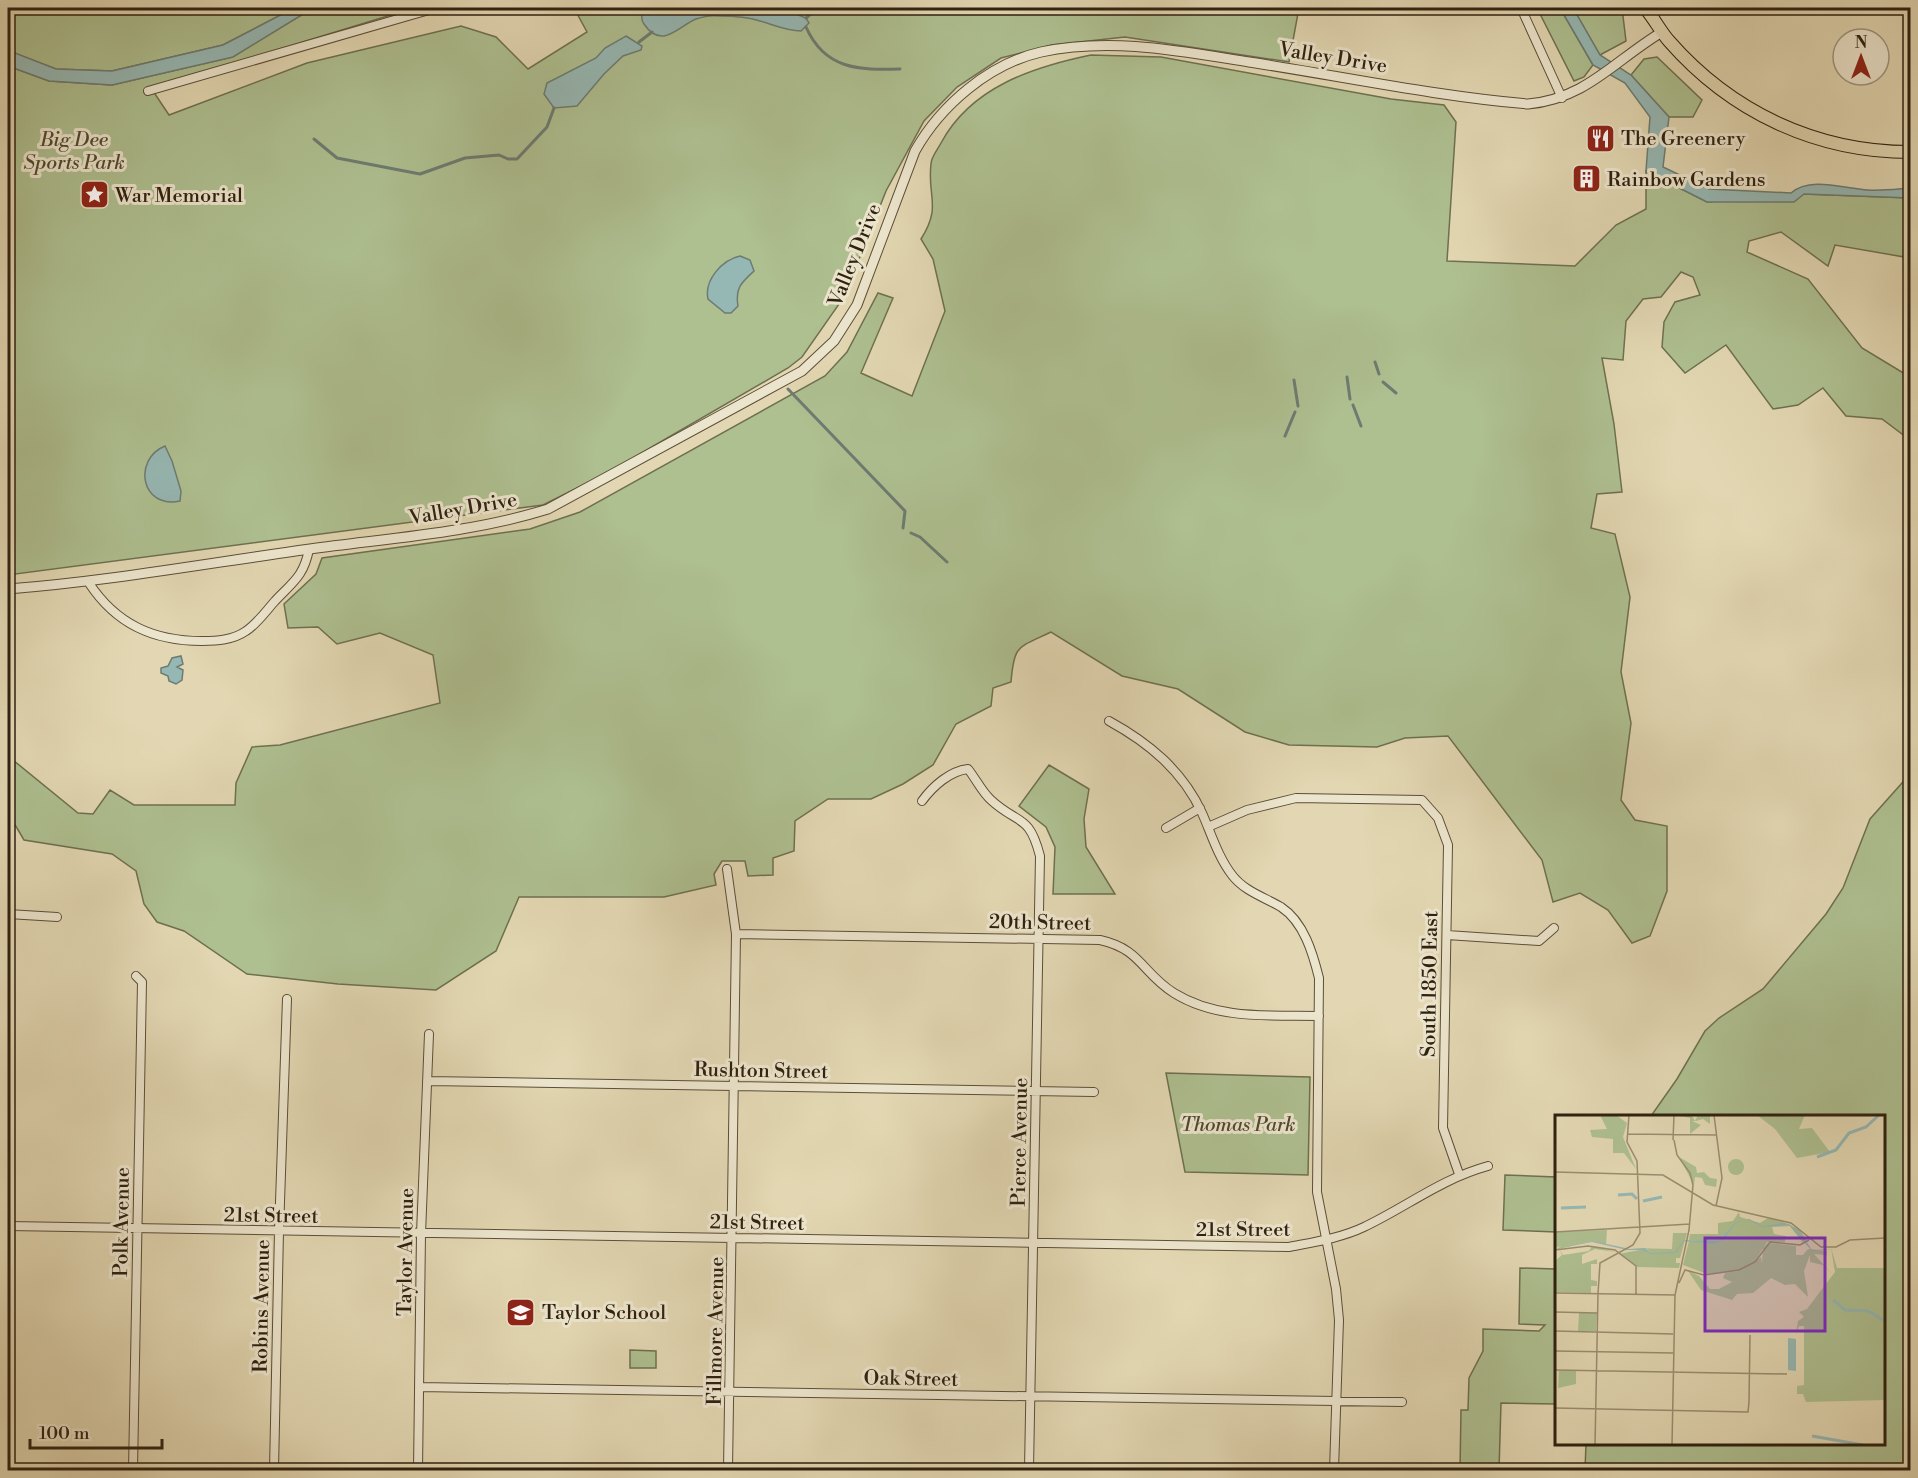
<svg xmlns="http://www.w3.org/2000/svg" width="1918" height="1478" viewBox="0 0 1918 1478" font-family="'Libre Bodoni',serif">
  <rect width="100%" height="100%" fill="#e2d7b2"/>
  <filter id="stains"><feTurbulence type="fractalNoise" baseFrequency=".00333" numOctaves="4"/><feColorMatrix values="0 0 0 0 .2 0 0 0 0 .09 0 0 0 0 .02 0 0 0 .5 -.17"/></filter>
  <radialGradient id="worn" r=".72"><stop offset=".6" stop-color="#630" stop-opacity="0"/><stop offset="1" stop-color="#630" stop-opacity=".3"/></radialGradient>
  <path fill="#aebf90" stroke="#6e7050" stroke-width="1.5" d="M8 8H294L223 45 112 71 56 69 8 51Z
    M313 8H414L151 88 169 115 307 63 461 26 496 37 528 69 587 32 574 8H1299L1289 62 1125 37 1052 45 1001 58 957 87 924 121 886 191 844 297 802 357 788 368 607 473 543 505 8 575V66L49 81 112 85 232 57Z
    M1537 8H1560L1593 65 1584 77 1574 81Z
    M1573 8H1622L1626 41 1600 55Z
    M1091 55 1161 57 1391 99 1444 105 1456 122 1447 261 1575 266 1616 225 1646 209V171L1707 202 1804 194 1910 198V258L1835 245 1828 266 1781 232 1749 241 1747 252 1808 279 1862 348 1910 377V440L1882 419 1846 416 1823 388 1798 405 1773 409 1726 345 1685 373 1662 347 1664 322 1675 302 1700 295 1693 277 1681 272 1661 297 1643 299 1626 321 1623 360 1602 358 1614 424 1622 492 1597 494 1591 528 1615 534 1630 597 1621 672 1631 723 1621 800 1635 820 1667 826V891L1650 936 1632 943 1608 910 1580 893 1553 902 1542 860 1448 736 1405 738 1377 747 1289 745 1245 732 1178 689 1122 676 1051 632C1018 648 1014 644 1011 682L993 688 991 706 956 724 933 765 903 784 871 799H828L795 821 794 851 773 858V875L748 876 745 861H722L714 874 716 885 664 897H519L496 951 436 990 338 984 247 974 184 931 157 922 144 904 136 871 112 854 24 840 14 823H8V756L78 813 93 814 110 790 134 805H235L236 783 252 747 280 745 440 703 433 655 380 633 337 644 318 627 288 628 284 604 316 574 322 558 530 529 580 512 825 376 847 352 878 293 893 298 861 373 912 396 945 311 933 259 921 239C942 206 927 197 931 164 931 157 938 149 941 143 971 87 1033 67 1091 55Z
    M1657 57 1702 100 1693 117H1669L1631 75 1644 59Z
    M1049 765 1089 789 1084 819 1086 847 1115 894H1053L1055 847 1046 827 1019 806Z
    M1910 774V1470H1585L1586 1444H1884V1116H1651L1677 1079 1705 1031 1719 1018 1763 989 1826 914 1843 888 1870 819Z
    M1166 1073 1310 1077 1308 1175 1185 1172Z
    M1505 1175 1556 1177V1232L1503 1230Z
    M1520 1268 1556 1269V1404L1501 1403 1499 1470H1460L1461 1410H1468L1469 1378 1483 1351V1329L1539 1331 1545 1325 1519 1324Z
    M630 1350 656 1351V1368H630Z"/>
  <path fill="#96b8b4" stroke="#6d7c72" stroke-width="1.5" d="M294 8H313L233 57 112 85 49 81 8 66V51H10L56 69 112 71 223 45Z
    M646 8H781L806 18 809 23 801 31C787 31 774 25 760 21 748 17 732 16 719 16 712 15 702 17 696 19 680 25 662 51 644 24 640 19 642 12 646 8Z
    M1560 8H1573L1600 55 1631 75 1669 117 1663 167 1709 189 1791 193C1811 176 1844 189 1868 190 1882 191 1897 189 1910 188V198L1804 194 1794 202H1707L1646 171 1650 117 1625 83 1593 65Z
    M626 36 642 46 641 50 623 56 604 74 577 106 554 108 544 94 547 83 596 58 605 48Z
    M740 256 750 260 754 271C741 283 735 288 738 306L731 313H725L708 299C704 280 722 260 740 256Z
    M165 446 172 461 181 491 180 501C140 509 133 459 165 446Z
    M181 656 183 664 177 667 183 670 182 680 176 684 169 681 168 676 161 673V668L168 666 172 658Z"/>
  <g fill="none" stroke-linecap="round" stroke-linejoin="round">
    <path stroke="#6d7c72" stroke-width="3" d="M806 18 818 8
      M806 27C825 70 859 70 900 69
      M639 42 652 32
      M314 139 337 158 420 174 465 158 499 155 508 159H517L547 127 554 108
      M1375 362 1379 374
      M1347 377 1350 399
      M1294 380 1298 406
      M1383 382 1396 393
      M788 389 905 511 903 528
      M1353 405 1361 426
      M1285 436 1295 412
      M911 533 920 537 947 562"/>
    <defs>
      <path id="minor" d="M1521 8 1562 98
        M148 91 436 8
        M89 583C116 624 153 641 202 641 217 641 233 640 246 631 257 624 266 611 275 601 293 582 304 576 309 549
        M1109 721C1149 743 1183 771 1202 813 1211 833 1218 857 1232 875 1244 891 1264 897 1281 907 1304 922 1313 954 1319 978L1317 1192 1336 1289 1339 1320 1334 1470
        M922 801C933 786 950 771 968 769 976 779 982 792 991 800 1018 825 1029 813 1040 856L1029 1470
        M1208 827 1247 810 1296 798 1422 800 1438 818 1448 845 1443 1128 1459 1174
        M1166 828 1200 808
        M727 869 736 934 728 1470
        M8 914 57 917
        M736 934 1100 940C1141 949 1142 973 1174 993 1217 1020 1270 1015 1319 1016
        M1447 935 1539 941 1554 928
        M427 1081 1094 1092
        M8 1226 1289 1247C1314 1242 1341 1238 1364 1227 1408 1206 1441 1179 1488 1166
        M419 1387 1402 1402
        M133 1470 142 982 136 976
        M274 1470 279 1231 287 999
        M418 1470 421 1234 429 1034"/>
      <path id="tertiary" d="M8 589C110 581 209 563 310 549 390 538 471 533 548 509L802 371 834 341 857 305 915 151C941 105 989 64 1041 52 1111 37 1180 51 1249 62 1341 76 1435 96 1528 104 1586 99 1615 60 1662 32"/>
      <path id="primary" d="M1645 8C1654 18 1660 31 1669 41 1731 112 1816 152 1910 152"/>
    </defs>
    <use href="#minor" stroke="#5c4e38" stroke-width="10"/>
    <use href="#tertiary" stroke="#5c4e38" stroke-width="11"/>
    <use href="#primary" stroke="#2f2110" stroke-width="14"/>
    <use href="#minor" stroke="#ece5cd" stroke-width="8"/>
    <use href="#tertiary" stroke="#ece5cd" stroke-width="9"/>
    <use href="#primary" stroke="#e2d7b2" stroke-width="12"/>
  </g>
  <defs>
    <symbol id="restaurant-square" viewBox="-11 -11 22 22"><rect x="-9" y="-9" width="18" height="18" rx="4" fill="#8f2418" stroke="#ece5cd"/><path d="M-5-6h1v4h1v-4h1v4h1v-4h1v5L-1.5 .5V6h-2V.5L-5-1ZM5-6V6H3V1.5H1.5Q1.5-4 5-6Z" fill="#fff"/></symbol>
    <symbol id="building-square" viewBox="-11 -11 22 22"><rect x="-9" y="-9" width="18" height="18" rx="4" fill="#8f2418" stroke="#ece5cd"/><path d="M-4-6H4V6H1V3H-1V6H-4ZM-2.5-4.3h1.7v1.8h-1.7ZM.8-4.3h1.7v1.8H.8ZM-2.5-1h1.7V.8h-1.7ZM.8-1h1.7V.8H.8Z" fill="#fff"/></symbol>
    <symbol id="sight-square" viewBox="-11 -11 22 22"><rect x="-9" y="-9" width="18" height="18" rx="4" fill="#8f2418" stroke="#ece5cd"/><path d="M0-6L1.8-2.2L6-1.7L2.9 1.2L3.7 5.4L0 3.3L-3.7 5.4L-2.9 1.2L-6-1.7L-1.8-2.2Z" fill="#fff"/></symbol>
    <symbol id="school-square" viewBox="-11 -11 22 22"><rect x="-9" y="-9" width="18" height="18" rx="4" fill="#8f2418" stroke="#ece5cd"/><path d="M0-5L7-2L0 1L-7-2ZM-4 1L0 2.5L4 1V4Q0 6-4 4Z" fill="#fff"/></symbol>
  </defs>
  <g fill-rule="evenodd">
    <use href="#restaurant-square" x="1584" y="122" width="33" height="33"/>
    <use href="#building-square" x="1570" y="162" width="33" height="33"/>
    <use href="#sight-square" x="78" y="178" width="33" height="33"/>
    <use href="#school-square" x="504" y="1296" width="33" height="33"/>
  </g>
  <g text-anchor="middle" stroke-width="6" stroke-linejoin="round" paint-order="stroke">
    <g font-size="20" fill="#2f2110" stroke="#ece5cd">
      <text transform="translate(1333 57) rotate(9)" y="7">Valley Drive</text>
      <text transform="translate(854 255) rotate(-68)" y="7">Valley Drive</text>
      <text transform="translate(463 508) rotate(-10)" y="7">Valley Drive</text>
      <text transform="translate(1040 922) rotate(1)" y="7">20th Street</text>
      <text transform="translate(1429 984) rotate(-89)" y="7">South 1850 East</text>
      <text transform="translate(761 1070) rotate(1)" y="7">Rushton Street</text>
      <text transform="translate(1019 1142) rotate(-89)" y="7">Pierce Avenue</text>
      <text transform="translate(271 1215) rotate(1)" y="7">21st Street</text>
      <text transform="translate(121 1222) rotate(-89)" y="7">Polk Avenue</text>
      <text transform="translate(757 1222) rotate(1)" y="7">21st Street</text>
      <text x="1243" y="1236">21st Street</text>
      <text transform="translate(405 1252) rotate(-89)" y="7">Taylor Avenue</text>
      <text transform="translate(261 1306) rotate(-89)" y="7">Robins Avenue</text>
      <text transform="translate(715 1331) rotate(-89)" y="7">Fillmore Avenue</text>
      <text transform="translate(911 1378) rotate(1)" y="7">Oak Street</text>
    </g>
    <g font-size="20" fill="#2f2110" stroke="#ece5cd" text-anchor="start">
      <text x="1621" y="145">The Greenery</text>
      <text x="1607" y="186">Rainbow Gardens</text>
      <text x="115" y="202">War Memorial</text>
      <text x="542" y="1319">Taylor School</text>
    </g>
    <g font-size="20" font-style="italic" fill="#4f4830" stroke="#ece5cd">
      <text x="74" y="146">Big Dee<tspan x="74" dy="23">Sports Park</tspan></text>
      <text x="1238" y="1131">Thomas Park</text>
    </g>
  </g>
  <g transform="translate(1555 1115)">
    <rect width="330" height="330" fill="#e2d7b2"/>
    <path d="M45 0H61L72 8 68 22 81 54 69 38H58V24L37 22 35 15 52 14ZM120 0 137 1 140 6 143 0H155V9L148 4 141 6H137L146 10 135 19V3ZM202 0H250L244 14 257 13 275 37 242 43 220 14ZM124 42 141 52 142 58 149 57 155 63 162 64 161 72 150 70 147 63 140 62 139 70ZM173 52a8 8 0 1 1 16 0a8 8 0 1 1-16 0ZM184 97 185 102 205 108 213 103 226 106 245 115 252 126 248 128 235 111 217 112 219 119 231 121 230 127H212L200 146 184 155 152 159 128 150 134 126 145 125H134L135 119H163V108L178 106ZM52 115 51 130 38 126 0 135 6 131 0 133 1 117ZM118 118H132L125 143H121V148H125L124 153 82 152 64 139 90 134 93 138H96L92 134 77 133 117 134ZM213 128 241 131V140H248L253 134 272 136V140L259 139 277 159 268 150 255 147V140L249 156 253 182 240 169 230 170 216 163 198 178 182 179 177 185 146 175 133 156 144 161 155 174H164L177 167 168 163 170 158 183 156 206 142 207 148 208 133ZM37 131 60 137 40 134 27 140V149L42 144V149H36V165L42 166V171H36V178L0 177V146L7 140 4 134 8 140 34 136ZM276 133 282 153H330V285L251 287 248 279H242V271L249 270V211H244L241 219 243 206 249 202 244 197 252 194 280 157ZM24 198H42L41 216H23ZM4 256H21V269L3 273Z" fill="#aebf90"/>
    <path d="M191 104 180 109 169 124 164 127 157 129 129 126 121 138 95 139 87 135H72L37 127 0 134 38 126 75 134 90 133 96 138 120 137 129 125 164 126 180 108 191 104H194L208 111 228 108 234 109 244 116 257 135 281 134 295 124 281 134 257 136 234 110 208 112ZM233 223 241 224V256L233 255Z" fill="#96b8b4"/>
    <path fill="none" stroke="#96b8b4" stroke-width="3" d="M262 42 281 35 294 18 311 12 324 0M63 80 77 79 82 84M88 86 107 82M6 93 31 92M278 185 290 195 313 196 330 206M257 321 308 330"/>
    <path fill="none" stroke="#9a8e71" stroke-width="1.5" d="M159 0 167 63 161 91M73 19 162 20M118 25 119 0M119 25 122 40 135 58 138 70 134 115 120 180M0 57 108 60 158 90 236 108 266 132H281L295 125 330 123M0 117 135 109M0 135 33 131 60 135 81 151V180M124 168 130 155 149 160 184 155 200 147 215 127 245 130 254 125M0 178 120 180M43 179 45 148 78 130 85 118 82 46 72 27 74 0M0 197 42 198M0 216 118 219M0 236 118 238M0 255 232 259M194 287 195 220M0 293 193 297 194 287M40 330 43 179M117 330 120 180"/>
    <path fill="#7b2cbf" fill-opacity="0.15" stroke="#7b2cbf" stroke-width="3" d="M150 123H270V216H150Z"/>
    <rect width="330" height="330" fill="none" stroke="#2f2110" stroke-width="3"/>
  </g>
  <rect width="1918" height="1478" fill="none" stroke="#e2d7b2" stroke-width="30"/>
  <rect x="9" y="9" width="1900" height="1460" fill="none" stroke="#2f2110" stroke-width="3"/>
  <rect x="15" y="15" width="1888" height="1448" fill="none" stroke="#2f2110" stroke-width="1.5"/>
  <g transform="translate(1861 57)"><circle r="28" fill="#ece5cd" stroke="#a09781" stroke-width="1.5"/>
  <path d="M0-4.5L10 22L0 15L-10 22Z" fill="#8f2418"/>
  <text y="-9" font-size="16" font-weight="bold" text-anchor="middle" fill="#2f2110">N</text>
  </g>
  <path d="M30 1439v9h132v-9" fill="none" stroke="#2f2110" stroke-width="3"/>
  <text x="39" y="1439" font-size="18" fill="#2f2110" stroke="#ece5cd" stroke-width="4.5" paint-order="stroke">100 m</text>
  <rect width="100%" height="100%" filter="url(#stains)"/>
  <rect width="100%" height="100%" fill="url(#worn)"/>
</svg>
